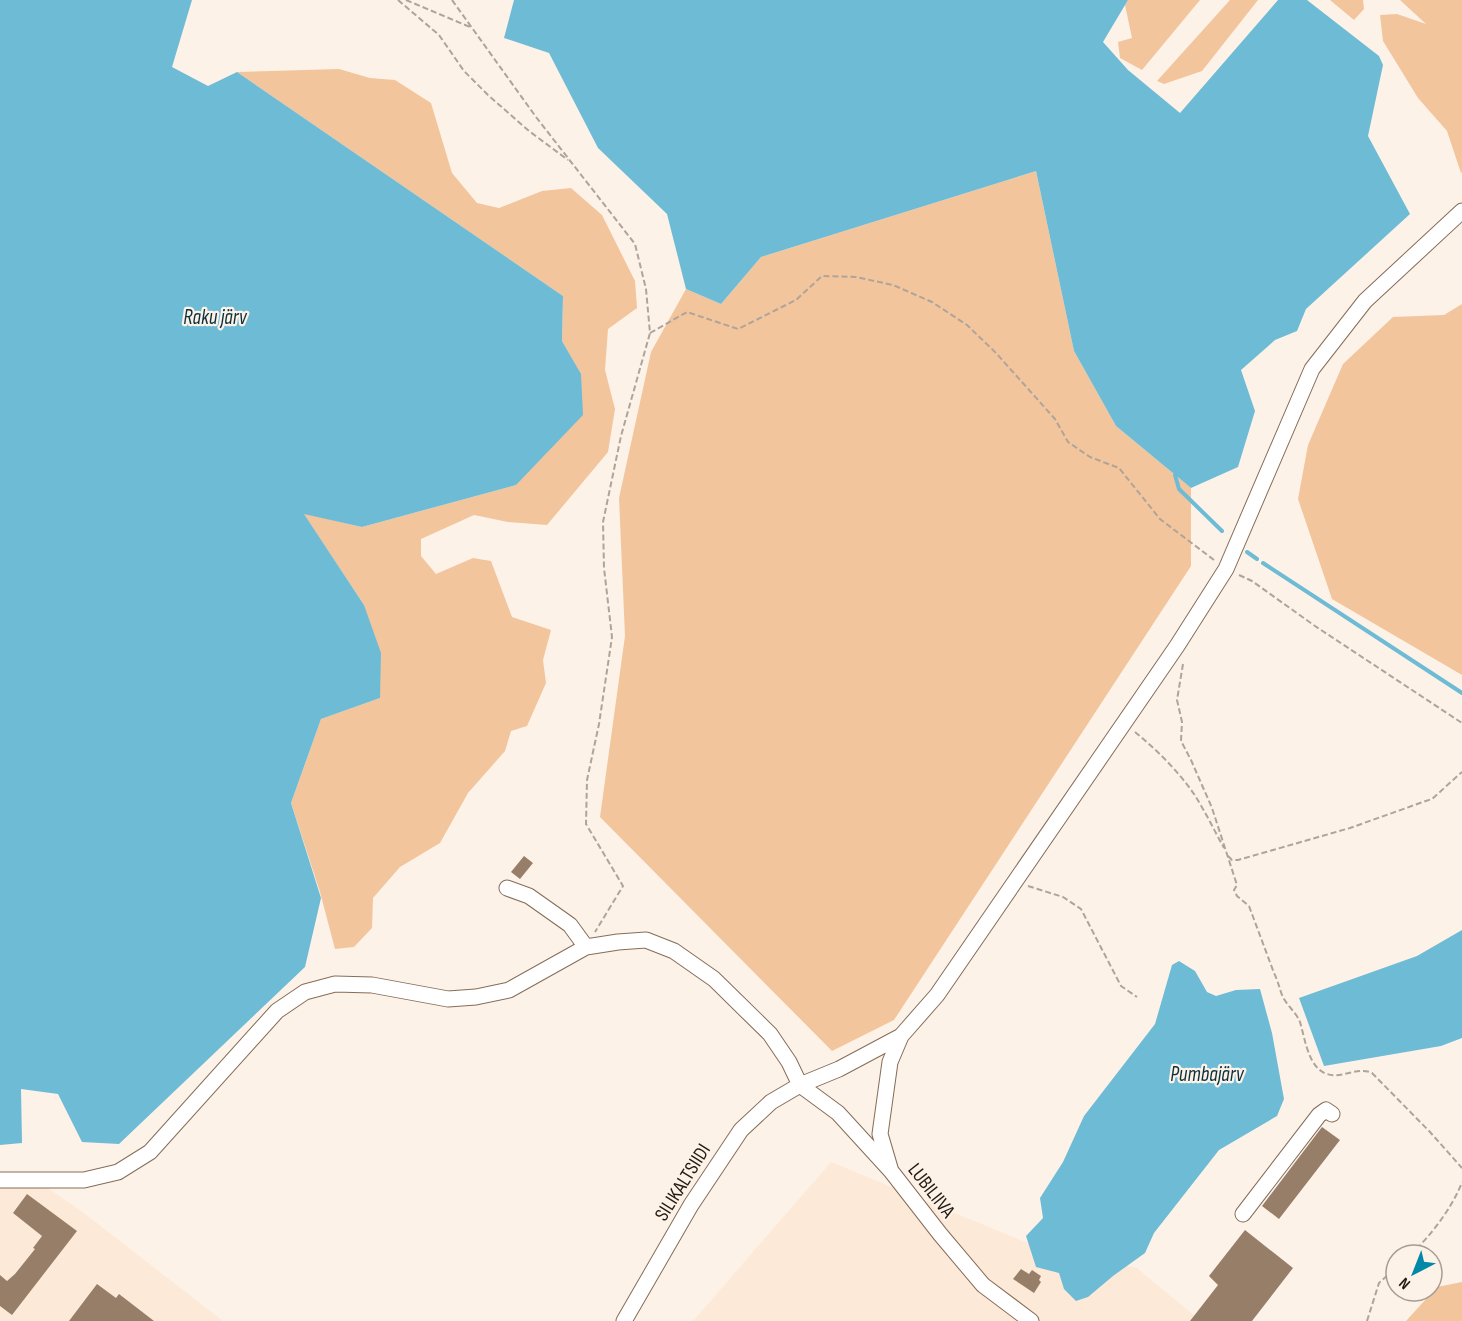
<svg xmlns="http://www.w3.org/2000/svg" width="1462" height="1321" viewBox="0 0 1462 1321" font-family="'Sofia Sans Condensed',sans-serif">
  <rect width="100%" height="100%" fill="#fdf2e8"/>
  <path fill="#fde9d7" d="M831 1162 1025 1242 1137 1268 1201 1321H693Z
    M0 1180H36L80 1210 223 1321H0Z"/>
  <path fill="#f2c59d" d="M1128 0H1200L1142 70 1120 58 1118 42 1132 38 1125 5Z
    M1230 0H1258L1202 71 1164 84 1157 81Z
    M1330 0H1363L1364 9 1354 20Z
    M1400 0H1462V172L1461 173 1447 131 1418 98 1383 41 1380 15 1397 14 1426 24Z
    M339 69 370 78 395 80 431 103 452 173 477 203 499 208 542 191 571 188 602 215 635 281 637 308 608 329 605 370 615 409 608 452 547 525 508 522 474 515 421 539V556L436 574 473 558 491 561 512 617 551 630 543 660 546 683 527 726 511 731 505 751 468 793 440 843 400 867 373 898 372 928 354 947 335 949 320 892 291 803 321 719 380 698 364 605 303 513 362 527 516 485 581 375 562 341 563 296 237 72Z
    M1036 171 1074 351 1116 426 1191 488V566L894 1020 832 1051 600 817 625 636 619 498 651 352 686 289 721 304 761 257Z
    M1462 304V675L1332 599 1298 499 1308 445 1343 364 1393 317 1444 315Z
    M1462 1282V1321H1406L1437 1287Z"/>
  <path fill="#6ebbd6" d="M0 0H192L172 67 208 86 237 72 563 296 562 341 581 374 583 415 516 485 362 527 304 514 364 605 381 653 380 698 321 719 291 803 321 898 305 967 119 1144 82 1142 58 1094 21 1089 22 1143 0 1145Z
    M514 0H1128L1103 42 1128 70 1180 113 1278 0H1307L1379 56 1383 65 1368 136 1410 214 1306 309 1297 331 1275 340 1241 370 1255 411 1238 467 1191 488 1116 426 1074 351 1036 171 761 257 721 304 686 289 667 214 598 148 549 53 504 38Z
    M1462 930V1038L1441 1046 1324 1066 1299 998 1417 956Z
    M1179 961 1195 971 1207 992 1216 996 1236 990 1260 989 1272 1033 1284 1099 1277 1116 1219 1150 1154 1233 1145 1253 1113 1276 1088 1297 1076 1301 1064 1289 1059 1273 1036 1267 1026 1236 1043 1218 1040 1198 1063 1162 1084 1116 1155 1024 1172 965Z"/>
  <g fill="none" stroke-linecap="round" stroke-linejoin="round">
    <path stroke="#6ebbd6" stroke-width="4" d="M1175 475 1179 489 1222 531
      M1247 552 1257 559
      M1263 563 1462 693"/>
  </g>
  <path fill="#977e69" d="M524 856 533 863 520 879 511 872Z
    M1322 1127 1340 1140 1279 1219 1262 1206Z
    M27 1194 77 1231 12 1315 0 1306V1275L7 1281 15 1274 35 1249 33 1248 42 1236 13 1213Z
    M1245 1230 1293 1268 1252 1321H1190L1218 1285 1209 1276Z
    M1021 1269 1029 1274 1032 1270 1041 1276 1039 1280 1041 1282 1034 1293 1013 1279Z
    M97 1284 116 1298 119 1294 154 1321H69Z"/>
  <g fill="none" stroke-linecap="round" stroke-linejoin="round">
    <defs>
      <path id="minor" d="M507 888 529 896 570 925 586 947
        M800 1085 838 1113 891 1171 940 1234 983 1285 1031 1321
        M890 1168 880 1134 890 1062 901 1036
        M0 1180H84L118 1172 150 1152 277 1011 305 992 335 984 372 985 448 999 476 997 509 990 586 947 618 942 646 940 674 951 714 979 770 1034 789 1062 800 1085
        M1243 1214 1319 1115 1326 1110 1332 1114
        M624 1321 691 1205 741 1130 771 1102 800 1085 839 1069 901 1036 937 995 1177 646 1226 569 1312 369 1365 301 1462 211"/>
    </defs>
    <use href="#minor" stroke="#856d58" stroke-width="17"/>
    <path stroke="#afa49a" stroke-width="2" stroke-dasharray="6 3" stroke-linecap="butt" d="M398 0 439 35 464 71 488 95 529 131 568 160
      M406 0 470 27
      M452 0 536 117 635 244 646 289 650 333 621 436 603 522 604 568 612 637 599 724 587 780 586 824 623 886 595 932
      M650 333 687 312 738 329 796 300 822 276 856 277 893 285 932 302 967 325 996 353 1055 419 1068 442 1090 457 1119 468 1160 519 1214 560
      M1239 575 1252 581 1315 626 1462 723
      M1183 664 1177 700 1182 722 1181 741 1191 760 1212 808 1237 885 1234 890 1237 896 1249 906 1274 973C1278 981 1279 987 1282 995 1286 1005 1296 1012 1300 1022 1305 1038 1308 1068 1327 1074 1342 1079 1358 1066 1372 1073L1430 1132 1462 1168
      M1135 732C1157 750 1178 771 1194 794 1205 811 1214 830 1224 848
      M1228 856 1232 860H1238L1350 828 1423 802 1432 799 1462 772
      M1028 886 1063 897 1081 909 1121 986 1137 997
      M1410 1255C1429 1238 1453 1207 1462 1182
      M1367 1321 1379 1283 1396 1268"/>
    <use href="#minor" stroke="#fff" stroke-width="15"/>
  </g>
  <g text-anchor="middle" stroke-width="4.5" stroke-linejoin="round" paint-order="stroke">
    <g font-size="20" fill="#241a11" stroke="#fdf2e8">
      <text transform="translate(682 1182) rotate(-58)" y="7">SILIKALTSIIDI</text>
      <text transform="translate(932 1190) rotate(52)" y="7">LUBILIIVA</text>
    </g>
    <g font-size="21" font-style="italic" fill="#0c313d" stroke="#fdf2e8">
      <text x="215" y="324">Raku järv</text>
      <text x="1207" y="1081">Pumbajärv</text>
    </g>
  </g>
  <g transform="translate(1414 1273) rotate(222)"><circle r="28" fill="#fdf2e8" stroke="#a69c92" stroke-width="1.5"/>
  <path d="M0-4.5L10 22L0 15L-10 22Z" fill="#0288a9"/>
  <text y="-9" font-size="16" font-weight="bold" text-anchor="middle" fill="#241a11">N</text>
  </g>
</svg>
